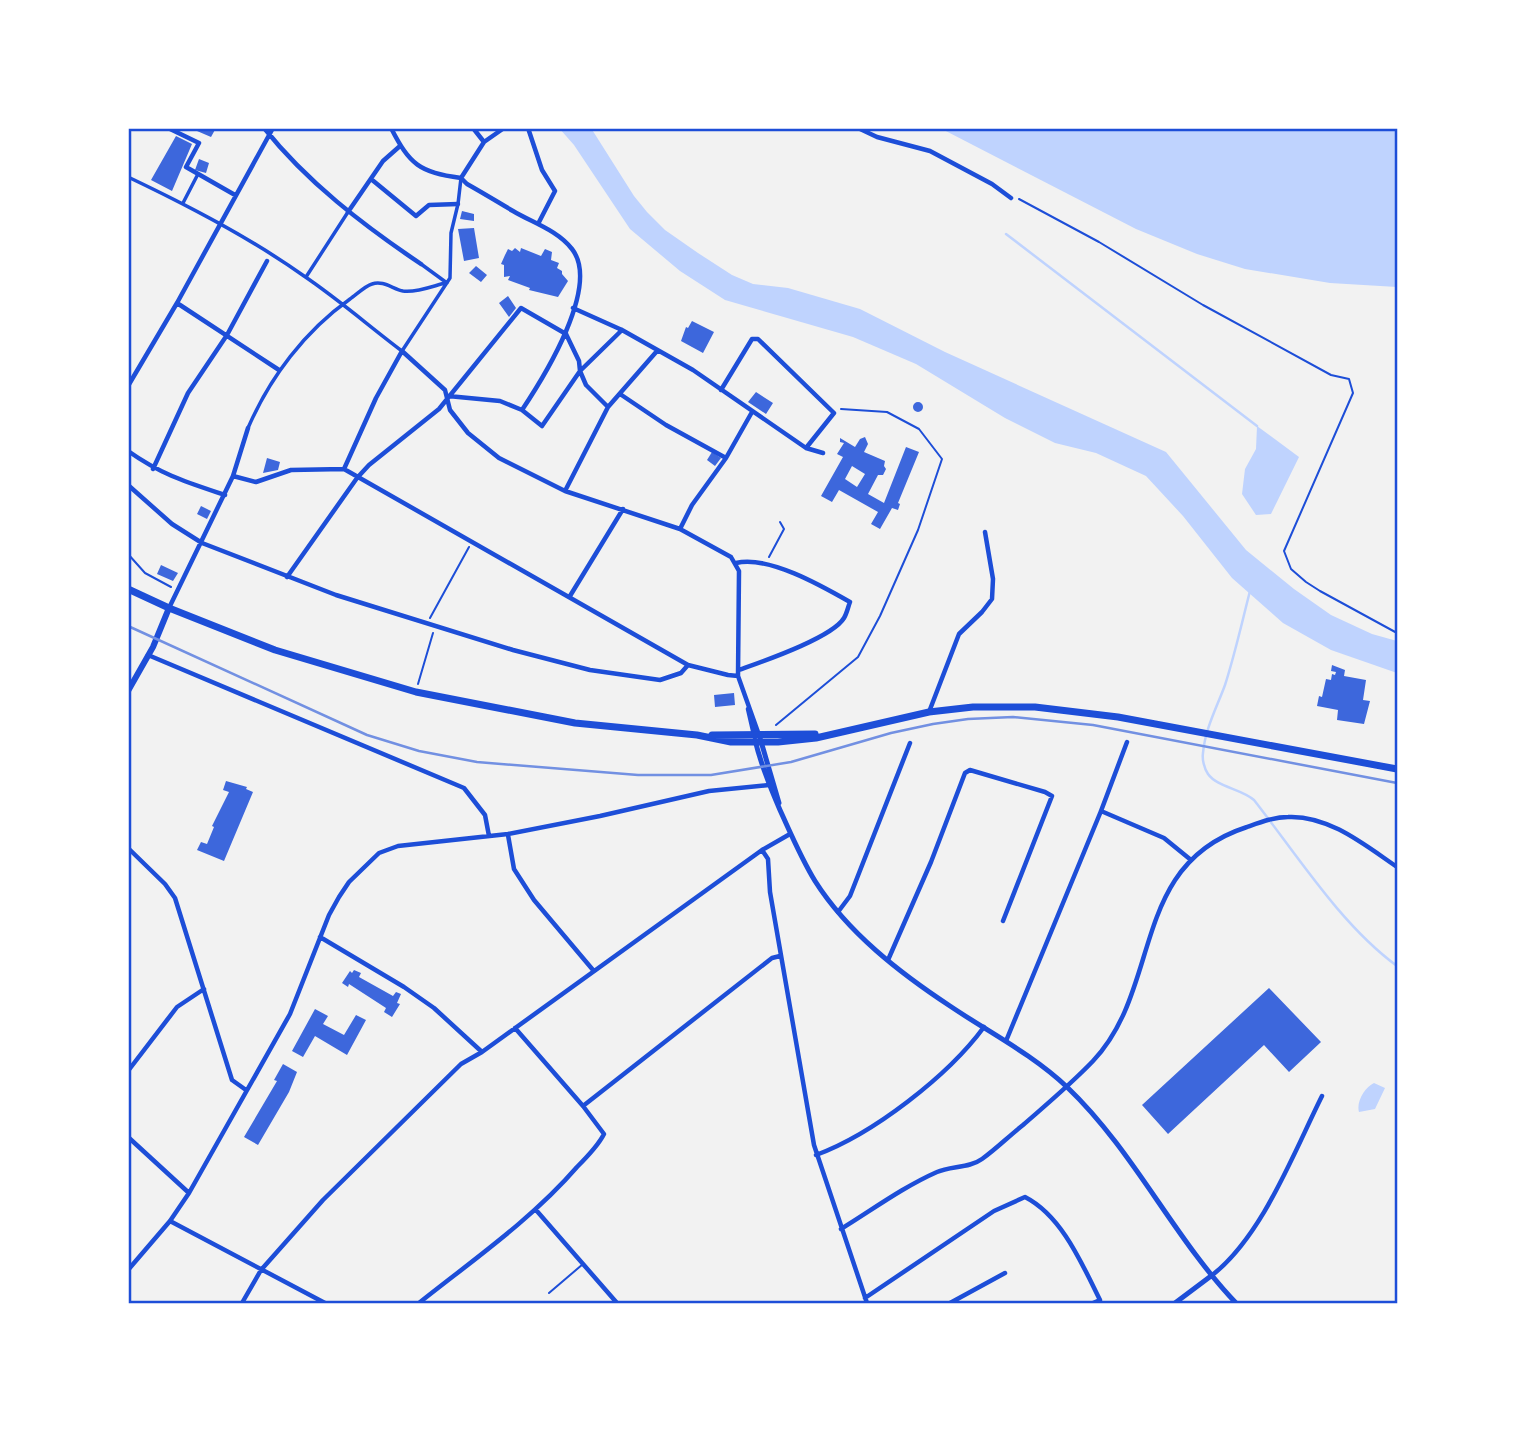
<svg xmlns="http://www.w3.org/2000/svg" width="1525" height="1431" viewBox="0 0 1525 1431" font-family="Overpass,sans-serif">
  <rect width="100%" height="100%" fill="#f2f2f2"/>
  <path fill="#bfd3fe" d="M559 128H591L634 196 647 212 665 230 698 253 732 275 753 284 788 288 860 309 945 352 1166 452 1246 550 1294 589 1331 615 1372 634 1397 641V673L1331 650 1283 623 1232 578 1183 516 1146 476 1096 453 1055 443 1005 418 916 364 853 337 725 300 680 271 630 229 574 145Z
    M940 128H1397V287L1330 283 1245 269 1197 254 1136 229Z
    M1257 426 1299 457 1271 514 1256 515 1242 494 1245 469 1256 449Z
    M1374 1083 1385 1088 1375 1109 1359 1112C1356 1102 1365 1087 1374 1083Z"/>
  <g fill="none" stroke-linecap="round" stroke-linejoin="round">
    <path stroke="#bfd3fe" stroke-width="2.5" d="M1006 234 1257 426
      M1250 591C1242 622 1235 654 1225 685 1217 707 1205 729 1203 753 1202 759 1204 768 1208 774 1217 787 1242 789 1254 800 1297 855 1341 925 1397 966"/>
  </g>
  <path fill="#3d67dc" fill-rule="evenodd" d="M190 128H216L211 137Z
    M176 136 192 144 172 191 151 180Z
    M199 159 209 163 206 173 195 170Z
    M462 211 474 214V221L460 219Z
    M474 228 479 258 464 261 458 229Z
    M515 248 520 252 521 248 541 256 545 249 552 252 551 260 559 263 557 268 562 271V274L568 281 558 297 529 290 530 288 508 280 510 276 504 277V265L501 264 505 255 508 249 512 251Z
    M476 266 487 275 481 282 469 273Z
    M508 296 516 308 509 317 499 303Z
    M692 321 714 332 703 353 681 341 686 327 688 328Z
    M756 392 773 403 766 414 748 402Z
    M913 407a5 5 0 1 1 10 0a5 5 0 1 1-10 0Z
    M865 437 868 444 864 452 885 461 884 466 886 469 883 475H878L868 494 884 503 906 447 919 452 898 503 900 504 898 510 892 508 880 529 871 524 878 512 839 490 832 502 821 496 843 457 837 454 844 443 840 442V438L855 447 860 439ZM852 466 865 474 857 487 845 479Z
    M712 452 721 458 715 466 707 460Z
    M267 458 280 462 278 470 263 473Z
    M201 506 211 511 207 519 197 514Z
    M161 565 178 573 173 581 157 574Z
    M1332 665 1345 670 1344 676 1366 680 1363 700 1370 701 1364 724 1337 720 1338 710 1317 706 1319 696 1322 697 1326 679 1331 680 1332 674 1335 675 1336 672 1331 671Z
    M734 693 735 705 715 707 714 695Z
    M226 781 247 787 246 789 253 792 224 861 197 850 201 842 207 844 214 827 212 826 229 792 223 790Z
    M354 970 361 973 359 977 393 996 396 992 401 994 397 1003 400 1004 392 1017 384 1012 386 1008 349 984 348 987 342 983 350 971 352 973Z
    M1269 988 1321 1042 1289 1072 1264 1045 1168 1134 1142 1105Z
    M315 1009 328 1016 323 1024 344 1035 356 1015 366 1020 347 1055 315 1036 303 1057 292 1051Z
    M283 1064 297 1072 289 1092 258 1145 244 1137 277 1081 274 1080Z"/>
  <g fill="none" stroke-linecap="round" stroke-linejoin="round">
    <path stroke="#1d4ed8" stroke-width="2" d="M1019 199 1099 242 1203 305 1331 375 1349 379 1353 393 1284 551 1291 569 1306 582 1320 591 1397 633
      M128 554 145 573 171 587
      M769 557 784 529 780 522
      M430 618 469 547
      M418 684 433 633
      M776 725 858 657 880 616 918 530 942 459 919 429 887 412 841 409"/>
    <path stroke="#1d4ed8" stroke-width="2" d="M549 1293 583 1264"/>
    <path stroke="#1d4ed8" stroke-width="3.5" d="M128 177C189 206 249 237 304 276 338 299 369 326 402 351L450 278 451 233 458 204 461 178
      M183 203 198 174
      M421 264 447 283
      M306 277 348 212
      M248 428C270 377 305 331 350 299 356 295 365 286 372 284 383 280 393 289 403 291 416 293 433 286 445 283"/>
    <path stroke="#1d4ed8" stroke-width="4.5" d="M168 128 199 143 186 167 235 195
      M264 128C307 182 363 225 421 264
      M391 128C410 165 419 172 461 178
      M473 128 484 142
      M528 128 542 170 555 191 538 224
      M858 128 877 137 930 151 992 184 1011 198
      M461 178 484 142 504 128
      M371 179 416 216 429 205 458 204
      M348 212 383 161 400 146
      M177 303 279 370
      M573 308 622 330 693 370 806 448 823 453
      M566 334 579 361 580 371 622 330
      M128 386 177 303 273 128
      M721 390 752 339H758L834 413 806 448
      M620 394 666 425 726 458
      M448 396 500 401 522 410C544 377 601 286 572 249 557 230 533 223 513 211 498 202 483 193 467 184L461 178
      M522 410 542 426 580 371 586 385 608 407
      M128 451C162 475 186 482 225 495
      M153 469 188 393 227 335 267 261
      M344 469 376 398 402 351 445 390 450 410 468 433 499 458 565 491 680 529 731 557 739 571 738 676 759 735
      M233 476 256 482 291 470 344 469 688 665 728 675 738 676
      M128 485 172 524 202 543 336 595 513 650 590 670 660 680 681 673 688 665
      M565 491 608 407 657 351
      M680 529 692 505 726 458 752 412
      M736 563C768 555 822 586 850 602 848 607 847 613 844 618 832 638 761 662 739 670
      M287 577 357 478 369 465 439 409 521 308 566 334
      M570 596 623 509
      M169 608 233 476 248 428
      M148 655 464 788 485 815 489 836
      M748 709 754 735
      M929 712 959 634 982 612 992 599 993 579 985 532
      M1101 811 1164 838 1191 860
      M508 835 514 869 534 900 593 970
      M128 848 165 884 175 898 232 1080 246 1090
      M762 850 768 859 770 892 814 1145 867 1303
      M838 912 850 896 910 743
      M320 937 404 987 434 1008 482 1052
      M888 960 931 862 965 773 970 770 1045 792 1052 796 1003 921
      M1006 1041 1101 811 1127 742
      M128 1071 177 1007 204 989
      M583 1106 772 958 780 956
      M128 1137 189 1193
      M816 1155C873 1134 948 1076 984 1027
      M536 1210 617 1303
      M170 1221 325 1303
      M841 1229C872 1210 903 1187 937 1172 950 1166 970 1168 982 1159 996 1149 1009 1136 1023 1125 1047 1104 1071 1084 1093 1061 1163 987 1129 865 1247 827 1261 822 1274 817 1288 817 1329 815 1366 846 1397 867
      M128 1270 170 1221 189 1193 290 1014 329 915 339 897 349 882 379 853 398 846 508 834 600 816 709 791 769 785
      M1211 1276C1262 1237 1293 1154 1322 1096
      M865 1298 994 1211 1025 1197C1062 1216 1082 1264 1100 1300L1093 1303
      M242 1303 261 1270 323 1200 461 1064 482 1052 762 850 790 834
      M419 1303C473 1260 532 1219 577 1167 587 1157 598 1146 604 1134L583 1106 515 1028
      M950 1303 1005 1273"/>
    <path stroke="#1d4ed8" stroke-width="5" d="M760 738 779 803
      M755 740C761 765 770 787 780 810 791 834 801 858 815 881 848 933 900 973 950 1006 990 1033 1032 1054 1067 1087 1134 1151 1173 1237 1236 1303
      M1175 1303 1211 1276"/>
    <path stroke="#1d4ed8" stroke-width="6" d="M128 691 153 647 169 608"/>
    <path stroke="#1d4ed8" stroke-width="7" d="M128 589 169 608 275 650 416 692 575 723 697 735 731 742H778L816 738 929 712 973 707H1035L1118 717 1397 769
      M712 735 815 734"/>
    <path stroke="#7290e2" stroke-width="2.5" d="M128 626 367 735 419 751 477 762 638 775H711L791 762 891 733 933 724 968 719 1013 717 1093 725 1397 783"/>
  </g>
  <rect width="1525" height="1431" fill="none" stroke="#ffffff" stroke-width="259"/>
  <rect x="130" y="130" width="1266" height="1172" fill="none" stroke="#1d4ed8" stroke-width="2.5"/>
</svg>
